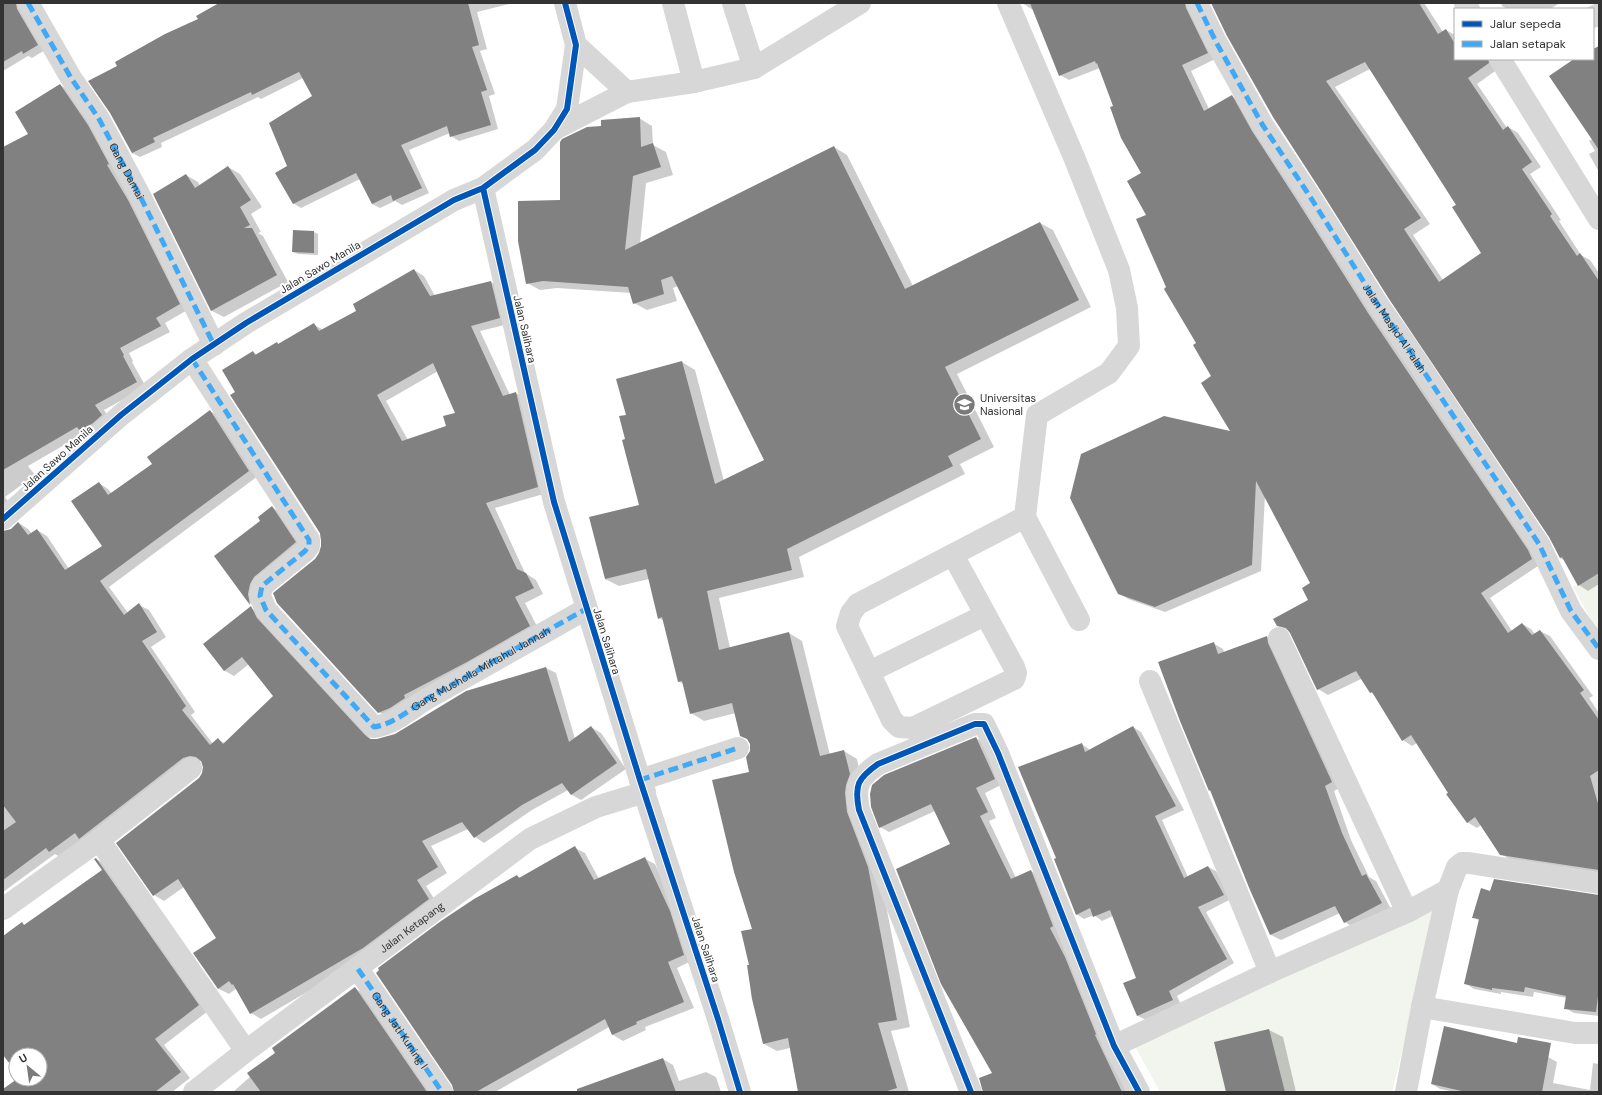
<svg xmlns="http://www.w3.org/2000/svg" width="1602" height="1095" viewBox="0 0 1602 1095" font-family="'DM Sans',sans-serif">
  <rect width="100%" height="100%" fill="#fff"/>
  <path fill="#f1f5ed" d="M1599 571V634L1573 587Z
    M1439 901 1392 1092H1160L1130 1037Z"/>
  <path fill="#0003" fill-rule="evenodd" d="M3 3H22L45 50 32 58 28 56 3 71Z
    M219 3H513L477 12 487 49 480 51 495 94 489 96 498 129 459 141 451 136 450 133 409 150 429 193 402 205 395 201 380 208 372 204 360 179 301 208 293 203 288 167 313 96 303 78 261 99 258 97 161 143 162 147 140 157 132 153 111 113 118 66 199 20Z
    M1022 3H1196L1217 58 1191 71 1209 109 1232 96 1241 102 1541 564 1490 598 1512 631 1522 624 1531 629 1535 634 1540 631 1550 636 1593 696 1589 698 1599 713V873L1511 860 1501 854 1481 825 1477 828 1467 822 1417 743 1412 746 1403 740 1375 695 1370 692 1361 679 1328 695 1318 689 1291 632 1278 625 1310 600 1312 584 1265 496 1261 571 1165 612 1128 599 1119 593 1233 432 1212 377 1198 343 1167 288 1148 216 1142 174 1100 68 1069 80 1060 75 1033 10Z
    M1212 3H1424L1443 32 1446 30 1455 35V59H1497L1498 69 1477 84 1507 128 1508 127 1518 133 1541 167 1530 174 1561 220 1559 221 1581 255 1590 260 1599 273V584L1588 591 1579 585 1564 560 1560 558 1550 537ZM1370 69 1457 205 1483 253 1443 280 1413 235 1430 224 1335 87Z
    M1501 3H1560L1550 9H1508L1502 6Z
    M1599 47V172L1589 154 1595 151 1589 141 1593 139 1576 59H1593V50Z
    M60 85 70 91 98 132 189 309 165 323 170 332 129 353 133 361 132 362 146 387 104 410 111 421 85 433 28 466 35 475 5 497 13 508 3 518V148L30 134Z
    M639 118 652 126 653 145 666 152 673 175 646 183 640 244 834 147 847 155 913 286 1040 223 1053 230 1091 307 957 374 994 447 960 464 965 474 799 557 804 577 719 598 730 648 789 633 802 641 830 755 844 751 857 759 910 1027 891 1031 909 1092H799L790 1048 777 1051 764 1044 750 965 753 929 751 744 736 713 704 721 691 713 684 684 679 682 664 621 659 618 649 579 619 586 605 579 640 505 626 440 627 415 682 362 695 370 724 481 766 460 678 286 673 288 677 301 647 310 634 303 631 293 557 288 540 290 527 283 561 201 602 127Z
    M228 167 240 174 262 207 251 214 261 232 258 233 263 236 288 282 224 317 212 311 154 195 186 175 198 182 200 186Z
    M294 231 314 232 318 234V255L298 254 293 252Z
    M414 270 424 276 435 296 491 282 501 288 509 324 480 331 510 395 516 393 526 399 547 493 495 508 525 573 536 580 543 594 525 603 540 632 389 718 379 712 315 560 320 554 322 547 320 533 236 392 253 352 258 355 277 343 279 345 314 325 324 330 358 311ZM438 371 456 413 447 426 408 440 386 401Z
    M210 411 220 417 258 476 109 587 128 613 139 605 149 610 166 637 151 647 195 712 191 715 213 744 218 740 225 743 274 696 249 664 234 676 225 671 204 644 251 608 260 613 266 625 372 740H377L395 735 546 668 556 673 575 739 591 727 601 733 626 769 581 800 572 795 568 790 532 810 484 843 475 837 468 829 431 846 447 873 426 886 438 905 372 954 261 1019 251 1013 237 988 229 994 219 989 194 953 218 939 184 887 164 901 154 895 200 778 204 773V766L202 761 193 763 60 857 55 854 3 892V532L12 529 19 523 28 529 32 534 37 530 47 536 69 569 103 546 99 483 108 489 112 494 153 464Z
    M272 507 281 513 304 548 258 608 251 604 215 556 262 521Z
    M1267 637 1276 642 1341 787 1334 791 1351 840 1369 877 1376 881 1391 909 1354 928 1345 922 1340 913 1281 940 1271 935 1251 889 1211 791 1210 790 1213 643 1223 649 1224 652Z
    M1133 727 1141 732 1184 810 1162 820 1188 877 1208 867 1216 871 1231 899 1206 912 1234 963 1177 996 1181 1005 1146 1020 1138 1016 1137 978 1113 916 1102 921 1094 915 1084 919 1076 914 1057 859 1082 744 1090 750Z
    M976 738 985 743 1003 784 985 793 996 818 989 821 1016 878 1031 871 1040 876 1128 1092H984L994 1073 952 845 935 811 889 832 880 827Z
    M575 848 585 853 599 879 645 859 655 864 679 917 693 960 677 968 694 1008 645 1027 646 1030 623 1041 613 1035 609 1027 495 1092H455L517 876 521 878Z
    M96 859 106 864 208 1011 164 1045 190 1078 172 1092H5L18 1079H40V1055H16V1071L3 1054V937L22 924 26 926 103 870Z
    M1599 906V1016L1574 1013 1565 1008 1567 998 1534 992 1533 997 1501 992V994L1474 989 1465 983 1480 921 1473 917Z
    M356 989 365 994 432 1092H233L277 1053Z
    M1269 1030 1283 1037 1296 1092H1227Z
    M1548 1057 1557 1062 1553 1083 1590 1090 1593 1063 1599 1064V1092H1455L1440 1089 1432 1084Z
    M663 1059 673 1065 679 1081 706 1072 716 1077 721 1092H590Z"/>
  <path fill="#818181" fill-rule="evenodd" d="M3 3H16L17 9 38 45 23 54 22 51 3 62Z
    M219 3H468L479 45 472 47 487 90 481 92 491 125 450 137 447 126 401 145 422 188 393 201 391 195 372 204 356 173 293 204 275 173 287 166 269 123 312 96 299 72 252 95 251 92 153 138 155 142 132 153 110 113 88 81 117 66 115 62 165 34 198 19 196 16Z
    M1030 3H1185L1186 8 1208 53 1182 65 1204 111 1232 95 1252 131 1298 202 1368 313 1528 550 1532 559 1481 593 1508 633 1522 623 1532 635 1540 630 1584 690 1580 693 1599 720V770L1590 776 1599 807V870L1500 855 1475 817 1467 823 1446 794 1448 793 1411 735 1402 741 1372 692 1370 693 1356 671 1317 690 1290 633 1286 628 1277 626 1273 619 1308 600 1302 588 1310 583 1256 481 1252 565 1155 607 1118 594 1070 498 1081 454 1164 416 1230 431 1201 383 1211 376 1193 345 1196 343 1164 289 1166 287 1136 219 1146 215 1127 181 1141 173 1121 138 1110 107 1113 106 1097 63 1096 64 1095 61 1059 76Z
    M1211 3H1419L1438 34 1446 29 1455 44V59H1488L1489 63 1468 78 1503 130 1508 126 1532 162 1522 169 1552 214 1550 216 1577 256 1580 253 1599 281V573L1578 586 1562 557 1560 558 1549 537 1389 299 1319 188 1273 117 1227 36ZM1365 62 1456 205 1452 207 1481 253 1439 282 1404 229 1421 218 1326 81Z
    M1599 46V150L1549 76 1574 59H1593V49Z
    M60 84 88 125 109 164 107 165 128 200 180 304 156 318 161 326 120 348 124 355 123 356 137 382 95 405 102 415 93 423 80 431 77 427 3 470V147L28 134 15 112Z
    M640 117 641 147 653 143 661 167 633 176 625 250 834 146 905 289 1040 222 1079 300 945 367 981 439 948 456 953 466 787 549 792 570 707 591 719 650 789 632 820 756 844 750 850 774 846 785 845 793 847 812 868 867 897 1020 878 1023 897 1088 884 1092H798L788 1038 763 1044 752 999 747 965H749L741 931 752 929 734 872 712 780 749 772 746 757 750 751V744L747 739 740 736 732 703 690 714 682 681 678 682 662 617 658 619 646 569 605 579 589 517 639 505 622 440 625 439 619 416 626 415 616 379 682 361 715 484 764 460 672 276 661 280 664 294 633 304 628 287 543 281 526 284 518 241V201L560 200V142L562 139 587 127 601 126V120Z
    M228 166 251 200 240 207 250 225 244 228H252L277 275 211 311 153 194 186 174 195 188Z
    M293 230 314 231V253L292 252Z
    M414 269 430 296 491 281 500 318 471 326 503 396 516 392 538 487 486 503 517 569 526 573 534 588 515 597 530 626 467 662 404 695 405 698 390 708 378 713 277 603 273 593 315 559 319 553 321 546V540L320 533 230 395 235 392 222 370 253 351 255 355 277 342 278 344 314 323 319 331 356 311 353 304ZM433 363 455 413 443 416 446 426 402 441 377 395Z
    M210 410 249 471 100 581 124 615 139 603 157 632 142 641 186 706 182 710 210 745 218 738 223 744 273 696 242 657 224 671 203 644 251 606 257 618 365 735 370 739H377L395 734 466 691 546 667 569 742 591 726 617 763 571 795 562 783 522 805 474 838 462 822 422 841 438 867 417 880 429 899 363 948 250 1014 233 984 232 985 229 981 218 989 193 953 216 938 178 879 153 896 116 843 199 778 202 773 203 767 201 761 196 757 190 756 183 758 79 839 75 833 49 852 46 848 3 880V831L16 822 3 805V531L11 529 18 522 28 535 37 529 65 570 102 546 71 501 99 482 108 495 152 464 147 457Z
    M272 506 296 542 254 577 250 584 248 594 250 605 214 556 260 521 258 517Z
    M1267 636 1268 643 1332 782 1325 786 1342 833 1362 876 1366 874 1382 903 1344 923 1335 906 1270 935 1250 890 1210 790 1209 791 1180 721 1158 662 1214 642 1218 654Z
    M1133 726 1176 806 1155 816 1184 878 1208 866 1224 895 1198 907 1227 959 1169 991 1173 1000 1137 1016 1123 983 1136 978 1110 910 1093 917 1090 908 1076 915 1054 859 1056 858 1018 767 1082 743 1085 752Z
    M976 737 995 779 976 788 988 812 980 816 1011 879 1031 870 1053 926 1050 928 1065 957 1096 1034 1095 1035 1122 1092H983L979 1078 992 1073 941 984 896 869 950 844 931 804 879 828 871 807 870 794 872 785 884 775Z
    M575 846 594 880 645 857 670 911 684 955 668 962 684 1002 636 1022 637 1024 612 1035 605 1019 476 1092H454L452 1085 376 973 379 970 378 968 441 921 474 899 517 875 519 878Z
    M96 858 199 1005 155 1039 181 1072 155 1092H3V1089L17 1079H40V1055H16V1072L3 1055V936L22 922 24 925 102 870 94 859Z
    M1494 879 1599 895V989L1596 1012 1564 1009 1566 996 1525 987 1524 992 1492 988V990L1464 984 1479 919 1472 918 1481 888 1490 891Z
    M355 987 427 1092H261L247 1073 275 1053 272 1048Z
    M1444 1026 1517 1043 1518 1037 1551 1043 1542 1092H1466L1431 1084Z
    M1269 1029 1285 1092H1226L1214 1042Z
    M663 1058 676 1092H577V1089Z"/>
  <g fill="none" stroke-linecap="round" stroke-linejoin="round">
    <g stroke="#d7d7d7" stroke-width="22">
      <path d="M28 3 71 78 99 119 139 194 214 345"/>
      <path d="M673 3 694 82"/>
      <path d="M733 3 754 68"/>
      <path d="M1008 3 1074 157 1119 270 1127 308 1129 346 1109 373 1037 415 1025 517 1079 620"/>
      <path d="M1197 3 1216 42 1262 124 1309 195 1379 306 1408 348 1539 544 1571 611 1599 649"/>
      <path d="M1465 3 1469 9"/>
      <path d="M1593 17 1599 14"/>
      <path d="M576 45 627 92"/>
      <path d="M1500 59 1599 219"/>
      <path d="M555 129 627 92 694 82 754 68 860 3"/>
      <path d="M483 188 554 502 640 780 718 1019 740 1092"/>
      <path d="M192 359 309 540V546L305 551 262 586 260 596 266 610 374 727C395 724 412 707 430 697 482 668 534 638 586 609"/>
      <path d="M3 519 121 415 192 359 246 323 454 200 483 188 535 150 554 130 567 109 576 45 565 3"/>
      <path d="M953 555 1014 667 1016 673 1014 679 913 728 899 727 892 720 847 626 851 613 858 604 1025 517"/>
      <path d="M1279 638 1407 912"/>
      <path d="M869 672 985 615"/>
      <path d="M1150 681 1270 972"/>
      <path d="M640 780 738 748"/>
      <path d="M99 840 246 1051"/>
      <path d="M3 909 99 840 191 768"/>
      <path id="s1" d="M358 969 442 1092"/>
      <path d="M1422 1007 1575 1033H1599"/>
      <path d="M1114 1046 1270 972 1407 912 1448 890"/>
      <path id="s2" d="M194 1092 246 1051 530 839 596 807 645 792"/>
      <path d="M971 1092 859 810C854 785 858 778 878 764L975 724H984L998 753 1114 1046 1139 1092"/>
      <path d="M1406 1092 1422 1007 1448 890 1457 867 1462 863H1469L1599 883"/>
    </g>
    <g stroke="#3fa9f5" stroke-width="5" stroke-dasharray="10 5" stroke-linecap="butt">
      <path id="s3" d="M28 3 71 78 99 119 139 194 214 345"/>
      <path id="s4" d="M1197 3 1216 42 1262 124 1309 195 1379 306 1408 348 1539 544 1571 611 1599 649"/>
      <path id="s5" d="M192 359 309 540V546L305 551 262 586 260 596 266 610 374 727C395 724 412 707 430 697 482 668 534 638 586 609"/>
      <path d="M640 780 738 748"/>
      <path d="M358 969 442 1092"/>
    </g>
    <defs>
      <path id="cycleway" d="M483 188 554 502 640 780 718 1019 740 1092
        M3 519 121 415 192 359 246 323 454 200 483 188 535 150 554 130 567 109 576 45 565 3
        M971 1092 859 810C854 785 858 778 878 764L975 724H984L998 753 1114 1046 1139 1092"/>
    </defs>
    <use href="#cycleway" stroke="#fff" stroke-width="8"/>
    <use href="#cycleway" stroke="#0057b8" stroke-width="6"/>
  </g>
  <defs>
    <symbol id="university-disc" viewBox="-11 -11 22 22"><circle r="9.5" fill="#7a7a7a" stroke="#fff"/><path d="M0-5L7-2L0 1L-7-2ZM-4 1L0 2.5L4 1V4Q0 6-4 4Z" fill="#fff"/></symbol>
  </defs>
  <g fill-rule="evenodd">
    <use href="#university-disc" x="952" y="392" width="25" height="25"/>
  </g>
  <g text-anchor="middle" stroke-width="4" stroke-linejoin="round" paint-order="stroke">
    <g font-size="11" fill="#333" stroke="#fff">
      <text dy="4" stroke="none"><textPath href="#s3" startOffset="195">Gang Damai</textPath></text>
      <text transform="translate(320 267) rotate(-31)" y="4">Jalan Sawo Manila</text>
      <text dy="4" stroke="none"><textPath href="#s4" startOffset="381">Jalan Masjid Al Falah</textPath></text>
      <text transform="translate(525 329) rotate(77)" y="4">Jalan Salihara</text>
      <text transform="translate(57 458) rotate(-42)" y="4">Jalan Sawo Manila</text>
      <text transform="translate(607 641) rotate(73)" y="4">Jalan Salihara</text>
      <text dy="4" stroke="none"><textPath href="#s5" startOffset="590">Gang Musholla Miftahul Jannah</textPath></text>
      <text dy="4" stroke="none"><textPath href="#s2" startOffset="273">Jalan Ketapang</textPath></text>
      <text transform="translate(706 949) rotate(72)" y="4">Jalan Salihara</text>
      <text dy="4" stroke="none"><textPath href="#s1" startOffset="74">Gang Jati Kuning I</textPath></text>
    </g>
    <g font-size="11" fill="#333" stroke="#fff" text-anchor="start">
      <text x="980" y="402">Universitas<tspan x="980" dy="13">Nasional</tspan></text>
    </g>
  </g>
  <rect width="1602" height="1095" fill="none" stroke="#333333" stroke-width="8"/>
  <rect x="1454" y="8" width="140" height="52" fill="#ffffff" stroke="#adadad"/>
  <rect x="1462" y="21" width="20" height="6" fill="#0057b8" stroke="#adadad"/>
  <text x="1490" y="28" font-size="12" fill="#333333">Jalur sepeda</text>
  <rect x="1462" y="41" width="20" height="6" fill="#3fa9f5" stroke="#adadad"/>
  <text x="1490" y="48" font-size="12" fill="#333333">Jalan setapak</text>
  <g transform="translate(28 1067) rotate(331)"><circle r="19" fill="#ffffff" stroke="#adadad"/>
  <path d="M0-3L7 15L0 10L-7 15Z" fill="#7a7a7a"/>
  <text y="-6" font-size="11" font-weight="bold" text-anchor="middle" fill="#333333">U</text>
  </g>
</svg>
